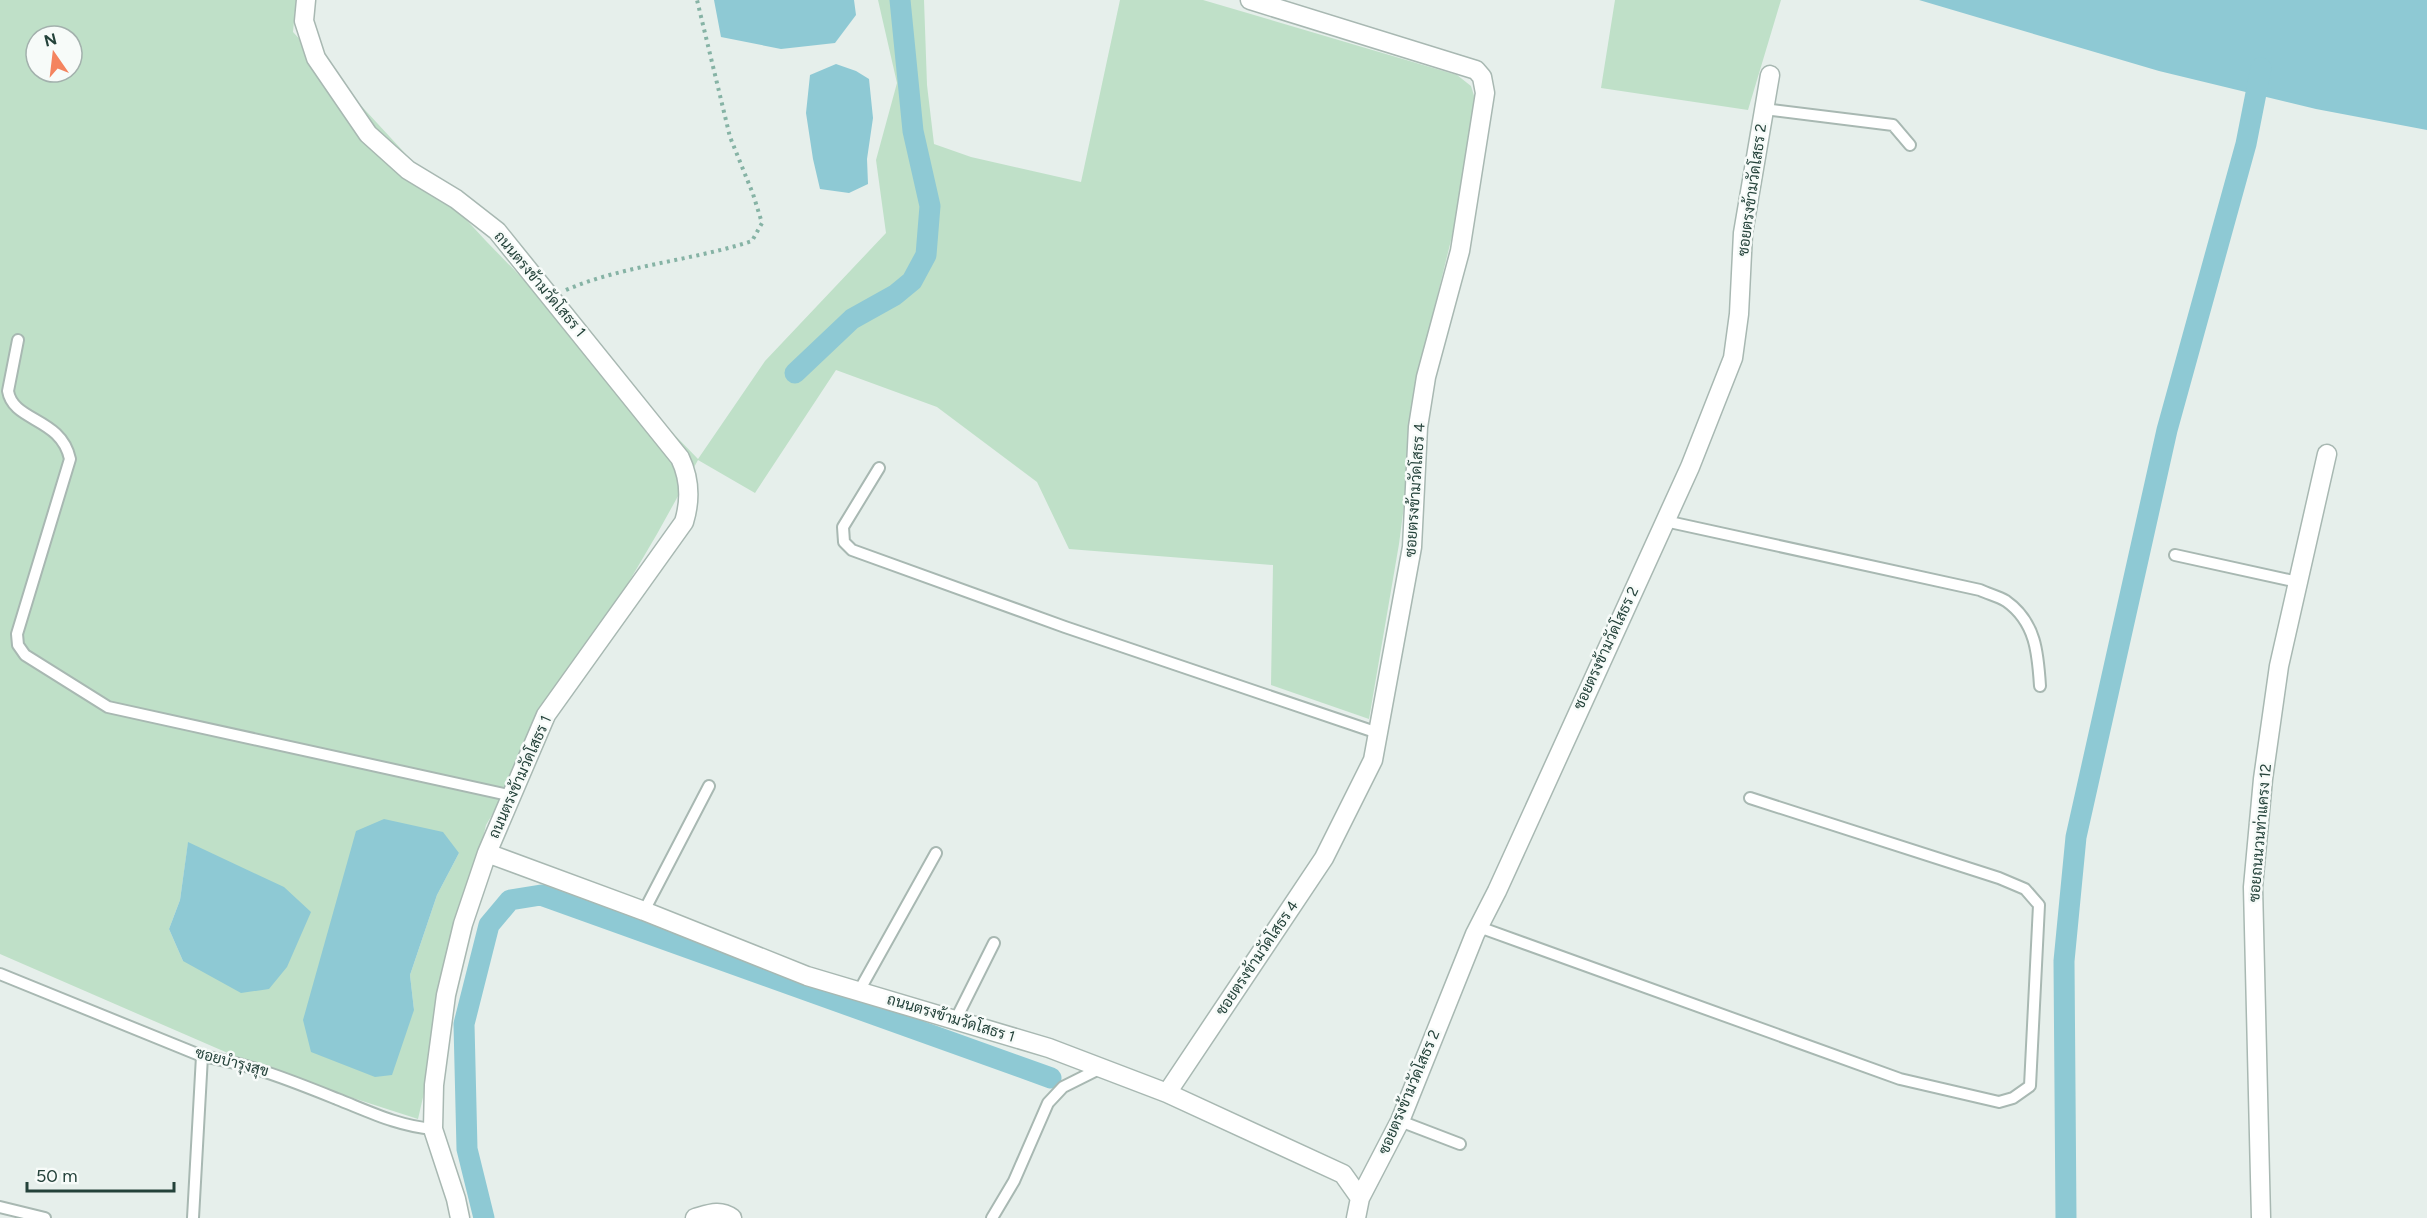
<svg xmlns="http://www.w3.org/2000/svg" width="2427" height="1218" viewBox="0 0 2427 1218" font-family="Figtree,Sarabun,sans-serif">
  <rect width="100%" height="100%" fill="#e6efeb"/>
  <path fill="#bfe0c8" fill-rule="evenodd" d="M0 0H296L293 32 486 241 698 459 765 361 886 233 876 160 897 83 878 0H924L927 85 934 144 971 157 1081 182 1120 0H1203L1457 75 1471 86 1481 118 1425 346 1399 544 1369 719 1271 685 1273 565 1069 549 1037 482 937 407 836 370 755 493 698 460 657 534 486 825 418 1119 269 1071 0 954ZM36 36H72V72H36ZM356 831 459 853 437 895 410 975 414 1010ZM188 843 183 961 169 929 180 900Z
    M1615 0H1781L1748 110 1601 88Z"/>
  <path fill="#8ec9d4" d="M714 0H854L856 15 835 43 781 49 721 37Z
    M1919 0H2427V130L2316 109 2159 71Z
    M836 64 856 71 869 79 873 118 867 159 868 184 849 193 820 189 813 159 806 113 810 75Z
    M384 819 443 832 459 853 437 895 410 975 414 1010 392 1075 375 1077 311 1052 303 1020 356 831Z
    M188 842 284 887 311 912 287 967 269 989 241 993 183 961 169 929 180 900Z"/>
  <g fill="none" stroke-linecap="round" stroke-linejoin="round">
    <path stroke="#8ec9d4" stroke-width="21" d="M795 373 852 319 895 295 912 281 926 255 930 206 913 131 900 0
      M484 1218 467 1149 464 1024 489 925 510 900 541 895 1051 1078
      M2066 1218 2064 961 2076 837 2167 430 2246 144 2261 68"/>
    <defs>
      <path id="service" d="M1764 109 1893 125 1910 145
        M18 340 8 391C13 422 61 417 70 459L17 634 18 645 25 655 108 707 513 796
        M879 468 843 527 844 542 852 550 1065 627 1378 733
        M1665 521 1980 590C1988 594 1998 596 2006 601 2036 622 2038 654 2040 686
        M2175 555 2298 582
        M644 911 709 786
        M1479 927 1900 1079 1999 1102 2013 1098 2030 1086 2039 905 2025 889 1999 878 1750 798
        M0 974 202 1056C250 1064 292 1081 337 1099 370 1112 398 1126 433 1129
        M859 991 936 853
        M956 1019 994 943
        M1400 1121 1460 1144
        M0 1207 45 1218
        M193 1218 202 1056
        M992 1218 1014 1181 1048 1103 1063 1087 1101 1068"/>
      <path id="minor" d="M306 0 304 21 316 58 368 134 408 170 456 199 497 231 680 458C690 479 691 499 684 522L546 715 487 853 644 911 807 976 1049 1048 1167 1093 1343 1174 1360 1198 1356 1218
        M1167 1093 1324 858 1373 760 1412 547 1418 427 1426 377 1460 251 1485 93 1482 77 1476 70 1250 0
        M1360 1198 1400 1121 1475 934 1497 891 1690 467 1733 358 1739 314 1743 233 1770 75
        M460 1218 456 1199 433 1129 434 1085 446 995 463 924 487 853
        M695 1218C709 1214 720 1209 732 1218
        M2261 1218 2253 887 2263 779 2279 666 2327 454"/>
    </defs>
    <use href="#service" stroke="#a8b8b2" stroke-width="14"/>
    <use href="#minor" stroke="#a8b8b2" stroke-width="21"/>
    <path stroke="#86b3a5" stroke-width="4" stroke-dasharray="3 4.5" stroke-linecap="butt" d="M566 290C624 265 691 261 752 241L762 223 753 194 730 137 697 0"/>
    <use href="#service" stroke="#fff" stroke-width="10"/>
    <use href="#minor" stroke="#fff" stroke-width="18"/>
  </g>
  <g text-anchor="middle" stroke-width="5" stroke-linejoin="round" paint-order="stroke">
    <g font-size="15" fill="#24423a" stroke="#f7fbf9">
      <text transform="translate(1752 190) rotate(-82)" y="5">ซอยตรงข้ามวัดโสธร 2</text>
      <text transform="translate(540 284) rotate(50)" y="5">ถนนตรงข้ามวัดโสธร 1</text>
      <text transform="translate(1415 490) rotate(-86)" y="5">ซอยตรงข้ามวัดโสธร 4</text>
      <text transform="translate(1606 648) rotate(-65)" y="5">ซอยตรงข้ามวัดโสธร 2</text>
      <text transform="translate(520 777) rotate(-66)" y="5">ถนนตรงข้ามวัดโสธร 1</text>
      <text transform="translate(2260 833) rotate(-85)" y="5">ซอยถนนวนท่าแครง 12</text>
      <text transform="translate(1257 958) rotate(-56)" y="5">ซอยตรงข้ามวัดโสธร 4</text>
      <text transform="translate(951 1018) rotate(17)" y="5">ถนนตรงข้ามวัดโสธร 1</text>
      <text transform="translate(232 1062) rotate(15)" y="5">ซอยบำรุงสุข</text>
      <text transform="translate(1409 1092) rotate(-67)" y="5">ซอยตรงข้ามวัดโสธร 2</text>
    </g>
  </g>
  <g transform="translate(54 54) rotate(346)"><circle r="28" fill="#f7fbf9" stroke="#a3b1ad" stroke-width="1.5"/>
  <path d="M0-4.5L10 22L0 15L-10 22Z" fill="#f4845f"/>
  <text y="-9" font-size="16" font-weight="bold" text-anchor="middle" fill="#24423a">N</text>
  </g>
  <path d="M27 1182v9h147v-9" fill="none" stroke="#24423a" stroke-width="3"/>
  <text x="36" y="1182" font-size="18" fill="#24423a" stroke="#f7fbf9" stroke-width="4.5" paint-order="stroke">50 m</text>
</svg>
